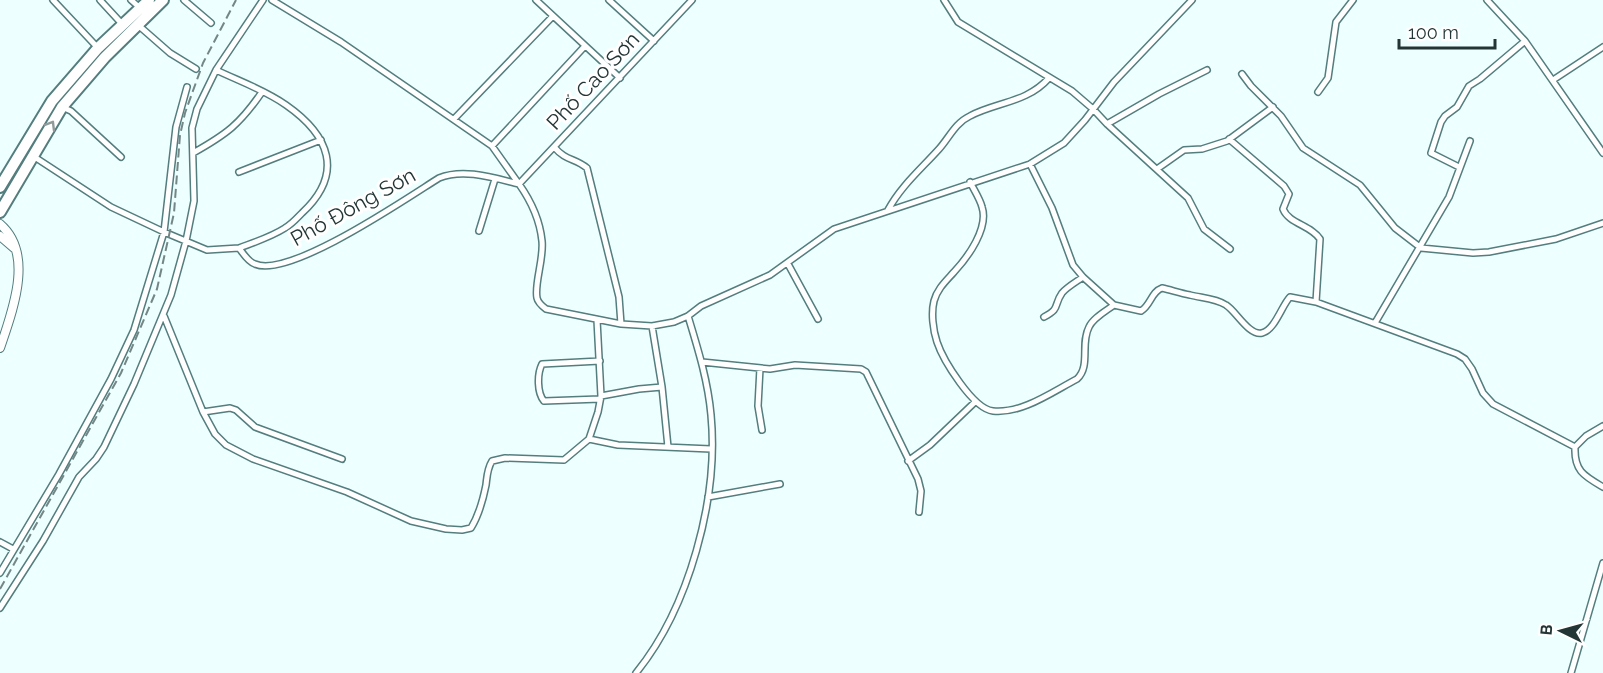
<svg xmlns="http://www.w3.org/2000/svg" width="1603" height="673" viewBox="0 0 1603 673" font-family="Raleway,sans-serif">
  <rect width="100%" height="100%" fill="#edffff"/>
  <g fill="none" stroke-linecap="round" stroke-linejoin="round">
    <defs>
      <path id="street" d="M53 0 98 48
        M100 0 123 25
        M131 0 140 8
        M184 0 211 23
        M272 0 341 42 492 146 519 184 692 0
        M536 0 620 78
        M609 0 654 41
        M944 0 958 22 1072 91 1093 109 1107 124 1188 198 1204 229 1230 249
        M1487 0 1525 41 1603 153
        M138 25 170 53 196 69
        M216 70C239 81 265 90 286 105 329 135 345 173 302 213 297 218 292 224 285 228 271 237 255 242 239 248
        M1242 74 1251 86 1281 116 1303 148 1360 185 1395 228 1421 248 1473 253 1489 252 1556 239 1603 223
        M1553 80 1603 47
        M1318 92 1328 78 1336 22 1353 0
        M62 107 71 111 121 157
        M454 119 553 16
        M1107 124 1159 94 1207 70
        M1229 139 1284 186 1289 194 1283 209C1289 224 1311 225 1320 239L1316 302
        M492 146 585 46
        M554 147C566 161 575 158 587 168L619 297 621 324
        M193 153C227 134 240 124 262 92
        M33 156 111 207 164 232 207 250 239 248C243 253 248 262 255 264 289 279 407 198 439 178 464 168 494 178 519 184 531 201 540 221 542 241 544 259 534 284 537 298 538 303 542 306 546 309L621 324 652 326 674 322 688 316 701 306 770 275 834 229 1030 164 1064 143 1085 120 1114 82 1192 0
        M1030 164 1052 208 1073 265 1083 277 1114 305 1141 311C1151 305 1151 292 1162 288 1171 290 1180 293 1190 295 1201 298 1215 298 1226 305 1236 311 1249 336 1262 333 1275 330 1282 305 1290 297L1316 302 1457 354 1465 359 1472 369 1483 393 1493 404 1575 447
        M1459 167 1431 153 1441 122 1445 116 1457 107 1469 86 1480 79 1525 41
        M1157 169 1184 150 1202 149 1227 141 1273 107
        M239 172 321 140
        M970 182C974 190 980 199 982 207 989 228 968 257 954 272 946 281 937 289 934 301 931 313 933 330 937 342 943 360 973 409 993 411 1022 414 1052 392 1077 379 1091 366 1080 344 1089 327 1093 318 1106 311 1114 305
        M888 210C901 186 921 169 939 149 949 138 955 123 970 116 996 102 1027 103 1049 78
        M479 231 495 179
        M788 264 818 319
        M164 316 203 412 215 434 226 445 253 459 347 492 411 521 446 529 462 530 471 528C479 515 483 500 486 485 487 477 487 469 492 461L505 458 564 460 589 439 598 412 601 396 597 320
        M1044 317C1061 308 1053 306 1062 293 1067 287 1076 282 1083 277
        M1375 323 1449 197 1470 141
        M652 326 662 387 668 447
        M600 361 542 364C537 374 537 393 544 401L600 399
        M702 362 770 369 795 365 861 369 866 372 918 479 921 491 919 512
        M760 368 758 406 762 430
        M601 396 639 389 662 387
        M203 412 230 408 236 410 255 427 342 459
        M1603 426 1586 436 1575 447C1574 471 1584 476 1603 487
        M589 439 618 445 711 449
        M908 461 930 445 975 402
        M708 497 780 484
        M0 542 13 549
        M0 573 59 474 111 379 134 330 164 232 176 127 187 87
        M0 608 43 541 79 477 96 459 104 447 134 384 171 295 186 241 194 201 192 128 197 109 216 70 263 0
        M636 673C689 608 719 498 711 415 708 381 698 349 688 316
        M1571 673 1603 563"/>
      <path id="secondary" d="M0 224C35 254 12 312 0 348
        M0 236 14 248"/>
      <path id="highway" d="M0 187 52 101 98 48 149 0
        M0 212 62 107 105 57 163 0"/>
    </defs>
    <use href="#street" stroke="#547d7e" stroke-width="8"/>
    <use href="#secondary" stroke="#547d7e" stroke-width="10"/>
    <use href="#highway" stroke="#547d7e" stroke-width="14"/>
    <use href="#street" stroke="#fff" stroke-width="5"/>
    <use href="#secondary" stroke="#fff" stroke-width="8"/>
    <use href="#highway" stroke="#fff" stroke-width="10"/>
    <path stroke="#748686" stroke-width="2" stroke-dasharray="9 4.5" stroke-linecap="butt" d="M0 589 121 373 157 289 174 213 180 135 185 113 203 63 236 0"/>
  </g>
  <defs><path id="oneway-chevron" d="M-2-3.5L2.5 0L-2 3.5" fill="none" stroke-width="1.6" stroke-linecap="round" stroke-linejoin="round" transform="scale(1.5)"/></defs>
  <use stroke="#919a9a" href="#oneway-chevron" transform="translate(51 125) rotate(-59)"/>
  <g text-anchor="middle" stroke-width="6" stroke-linejoin="round" paint-order="stroke">
    <g font-size="21" fill="#233535" stroke="#fff">
      <text transform="translate(593 81) rotate(-47)" y="7">Phố Cao Sơn</text>
      <text transform="translate(353 207) rotate(-29)" y="7">Phố Đông Sơn</text>
    </g>
  </g>
  <g transform="translate(1561 631) rotate(275)" stroke="#ffffff" stroke-width="4.5" paint-order="stroke">
  <path d="M0-4.5L10 22L0 15L-10 22Z" fill="#233535"/>
  <text y="-9" font-size="16" font-weight="bold" text-anchor="middle" fill="#233535">B</text>
  </g>
  <path d="M1399 39v9h96v-9" fill="none" stroke="#233535" stroke-width="3"/>
  <text x="1408" y="39" font-size="18" fill="#233535" stroke="#ffffff" stroke-width="4.5" paint-order="stroke">100 m</text>
</svg>
